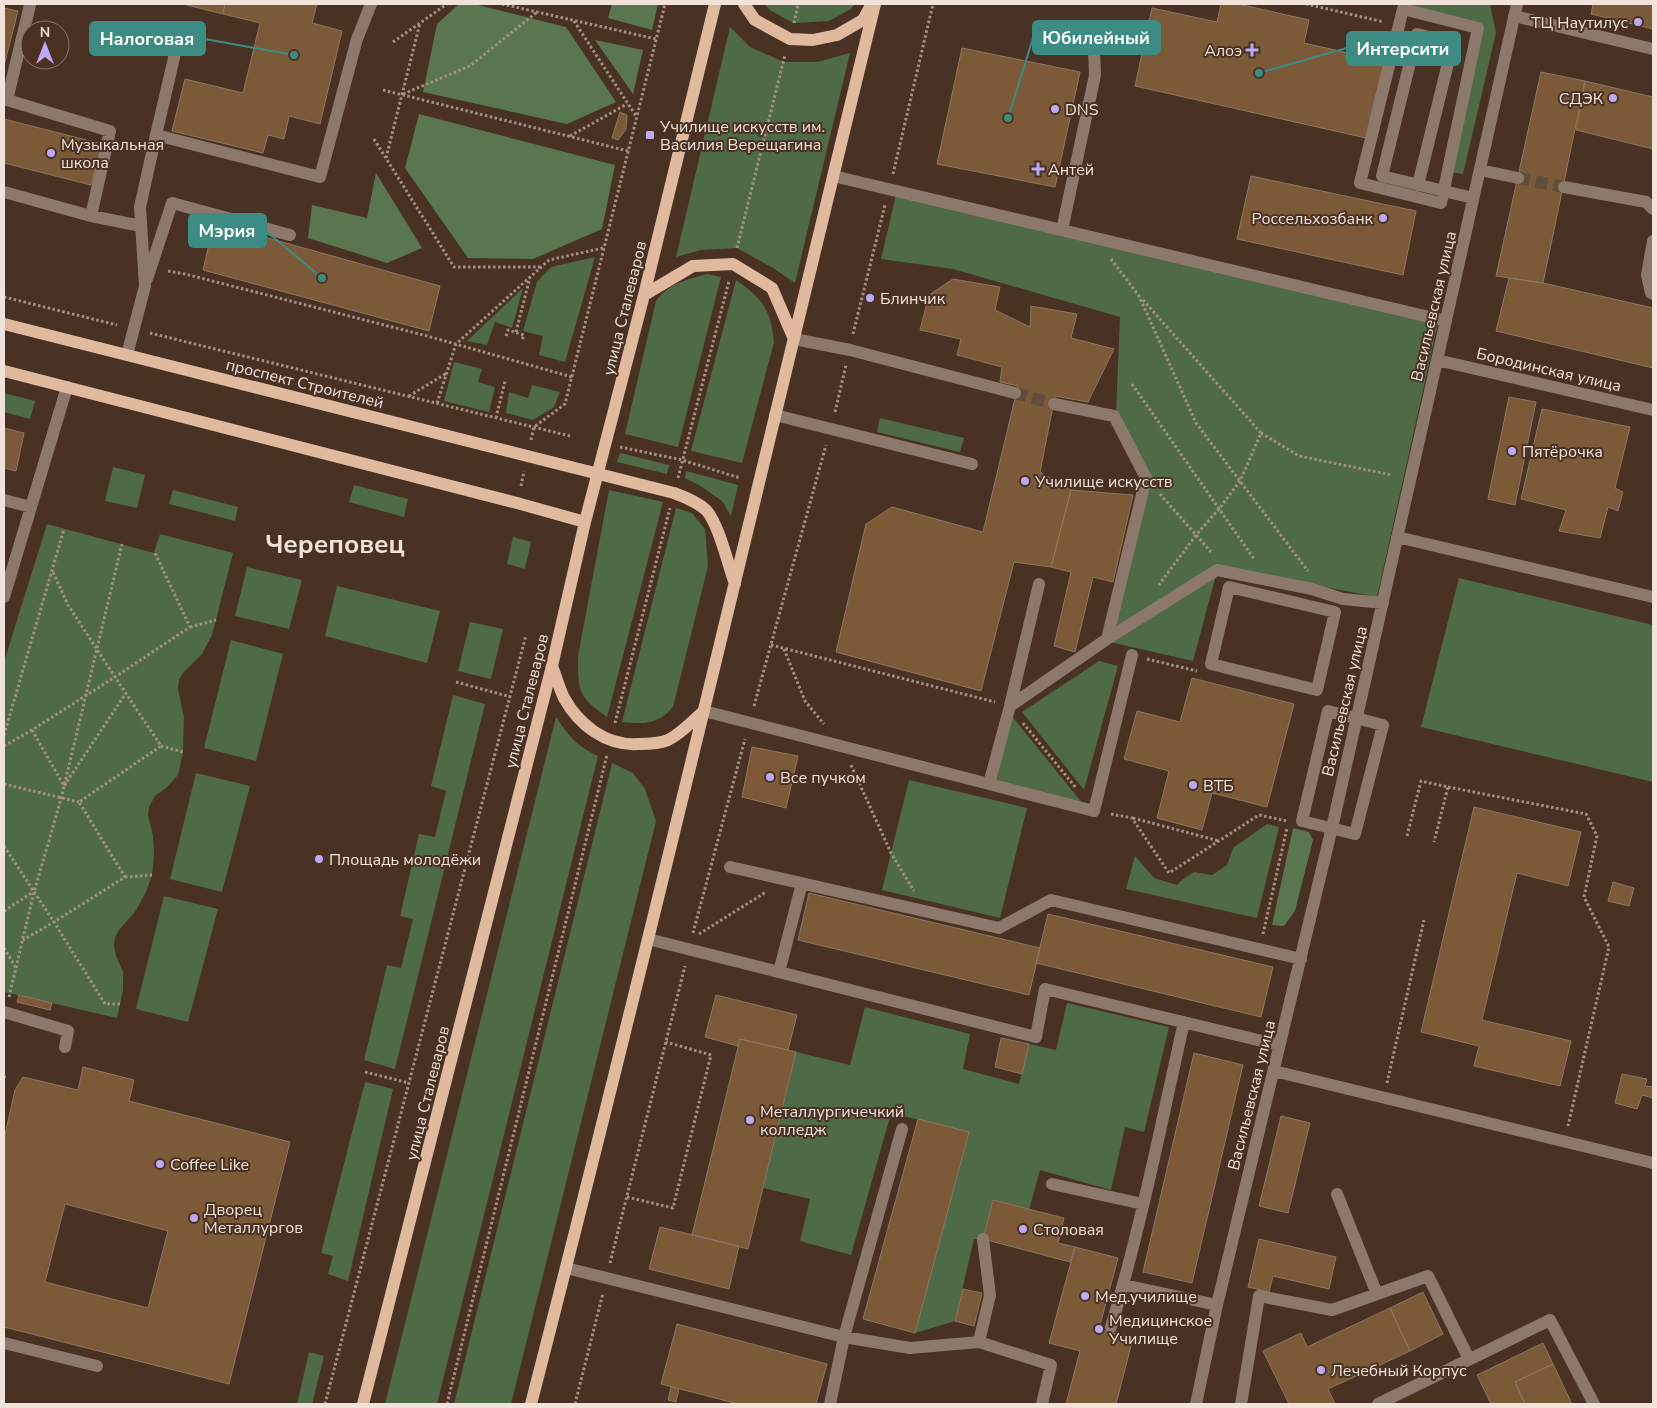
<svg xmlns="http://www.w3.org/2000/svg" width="1657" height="1408" viewBox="0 0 1657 1408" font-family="'Nunito Sans',sans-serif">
  <rect width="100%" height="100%" fill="#493123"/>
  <path fill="#4f6a47" d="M764 4H855L851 9 829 21 793 23 770 10Z
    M1404 4H1490L1496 33 1463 174 1449 172 1478 28Z
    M730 27 750 47 784 62H817L850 53 795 283 773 268 737 248 701 250 676 257Z
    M896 195 1438 323 1377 597 1216 566 1113 631 1149 477 1116 414 1120 317 953 269 881 259Z
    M595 257 565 362 539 355 543 336 523 331 537 282 551 267Z
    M707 274 721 277 678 447 625 434 656 301C668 284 688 279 707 274Z
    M736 280C762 298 771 310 774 342L742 463 691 451Z
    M523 288 512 328 495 322 487 345 467 341Z
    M454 362 482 369 478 382 495 387 489 412 444 401Z
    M532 385 560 392 554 407 533 420 506 413 509 392 528 398Z
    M4 393 35 401 30 419 4 412Z
    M880 418 964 438 960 452 877 432Z
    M620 453 669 465 667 474 617 462Z
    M113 467 145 475 137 508 105 501Z
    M686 471 738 485 731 516 722 501 699 485 685 478Z
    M354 485 408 499 404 517 349 502Z
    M173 490 238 507 235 521 169 504Z
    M609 490 663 502 607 717C578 696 578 692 578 656Z
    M676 508 692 513 705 529 708 566 673 707C657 725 645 724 622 722Z
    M47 524 154 553 160 534 233 553 212 635 202 654 183 673 179 680 178 689 184 717 183 752 178 775 167 787 155 796 149 807 148 815 153 836 154 854 152 875 146 892 135 912 119 930 115 937 114 946 116 956 123 972V990L117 1018 4 992V662Z
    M513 537 531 542 525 569 507 564Z
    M247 567 302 580 289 629 235 616Z
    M1216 575 1193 661 1110 642Z
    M1459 578 1653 625V782L1421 727Z
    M337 586 440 611 427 663 325 636Z
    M470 622 503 629 491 679 458 671Z
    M231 640 283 654 256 761 204 748Z
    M1099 661 1118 666 1084 790 1022 712Z
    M453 695 485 704 395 1069 364 1060 387 965 401 968 413 919 400 916 419 834 435 837 446 791 431 786Z
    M1011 715 1083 804 993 781Z
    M556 717C570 737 575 745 598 756L437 1404H385Z
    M612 763 633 773 645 789 656 821 511 1404H454Z
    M196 773 250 786 222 892 170 879Z
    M909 780 1027 808 1000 918 882 890Z
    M1267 824 1279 827 1257 918 1126 889 1135 856 1154 878 1177 885 1182 880 1194 872 1212 875 1227 865 1233 848Z
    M164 896 218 909 188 1022 136 1009Z
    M1067 1003 1169 1027 1144 1132 1125 1127 1111 1190 1040 1170 1029 1210 993 1200 983 1239H974L955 1321 915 1333 969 1132 891 1113 851 1255 800 1241 810 1199 763 1188 796 1052 850 1065 865 1007 970 1034 963 1069 1019 1084 1029 1044 1056 1050Z
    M365 1082 393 1089 348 1281 328 1274 333 1256 321 1253Z
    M309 1352 324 1356 312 1404H297Z"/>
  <path fill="#597650" d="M459 4H474L566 27 616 102 567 124 423 92 437 24Z
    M612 4H658L652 30 608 18Z
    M595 40 643 50 633 94Z
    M419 114 615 165 602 229 533 259 468 258 405 168Z
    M376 173 422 248 387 263 308 238 312 205 367 218Z
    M1293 828 1309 832 1313 840 1295 911 1284 926 1272 925Z"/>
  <path fill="#7c5937" stroke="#8d7762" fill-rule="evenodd" d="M183 4H225L223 14Z
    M225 4H317L312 23 342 31 320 124 289 116 284 139 268 135 263 153 172 131 185 79 243 93 260 23 223 14Z
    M1221 4H1238L1309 20 1304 43 1384 61 1366 138 1135 86 1152 8 1217 22Z
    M1593 4H1653V29L1591 14Z
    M4 8 18 11 4 66Z
    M962 48 1080 72 1055 187 937 164Z
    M1541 72 1585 81 1543 283 1496 276Z
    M1585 81 1653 97V149L1576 130Z
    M620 112 627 115 626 129 618 140 612 138Z
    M4 119 102 144 91 185 4 163Z
    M1251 176 1416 211 1403 275 1237 239Z
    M214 223 440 286 429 331 203 270Z
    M1509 278 1543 283 1653 308V368L1496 331Z
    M953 279 1000 287 995 310 1030 327 1031 306 1077 314 1071 338 1114 349 1088 402 1055 396 1040 472 1071 490 1051 567 1014 562 981 691 836 652 866 524 892 507 983 532 1018 386 1000 382 1002 367 957 355 961 339 920 330 929 295Z
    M1509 397 1536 402 1515 505 1488 499Z
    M1542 409 1630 427 1615 488 1623 492 1618 511 1608 507 1600 538 1559 531 1566 510 1521 499Z
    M4 428 24 433 16 471 4 468Z
    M1071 490 1133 495 1113 582 1093 577 1075 652 1054 646 1071 572 1051 567Z
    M1192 678 1294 704 1267 807 1212 793 1202 830 1157 818 1169 771 1124 759 1137 711 1180 722Z
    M752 747 798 756 786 808 742 797Z
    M1474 807 1581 832 1568 886 1517 873 1482 1020 1571 1041 1560 1086 1474 1066 1479 1046 1421 1032Z
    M1613 882 1634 888 1629 906 1608 901Z
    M809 893 1040 948 1029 995 798 940Z
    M1048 914 1273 967 1261 1017 1036 963Z
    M19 995 52 1003 50 1010 17 1002Z
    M716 995 797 1015 788 1050 740 1039 738 1046 705 1037Z
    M1001 1038 1029 1044 1022 1074 995 1067Z
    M740 1039 796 1052 748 1249 692 1235Z
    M1194 1053 1243 1065 1192 1283 1143 1272Z
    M83 1067 134 1080 129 1101 290 1142 229 1384 4 1327V1139L15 1090 23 1077 78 1090ZM65 1204 168 1231 148 1308 45 1282Z
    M1622 1074 1647 1079 1645 1086 1653 1087V1098L1642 1095 1637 1109 1615 1103Z
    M1281 1116 1310 1123 1288 1213 1259 1206Z
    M918 1119 969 1132 915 1333 863 1319Z
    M993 1200 1064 1218 1058 1243 1075 1247 1070 1262 983 1239Z
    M660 1227 739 1246 729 1289 649 1269Z
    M1259 1239 1336 1257 1329 1289 1273 1276 1269 1292 1248 1287Z
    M1075 1247 1118 1258 1099 1329 1133 1338 1116 1404H1066L1080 1351 1049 1343Z
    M963 1289 982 1293 974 1326 955 1321Z
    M1423 1292 1443 1334 1410 1351 1390 1308Z
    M1390 1308 1410 1351 1328 1389 1335 1404H1289L1263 1351 1301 1333 1307 1347Z
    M677 1324 827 1364 816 1404H738L661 1384Z
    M1543 1343 1553 1364 1515 1382 1525 1404H1491L1477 1375Z
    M1553 1364 1572 1404H1525L1515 1382Z
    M671 1387 679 1389 676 1402 668 1400Z"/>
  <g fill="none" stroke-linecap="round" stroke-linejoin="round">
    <path stroke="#624c3e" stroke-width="12" stroke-dasharray="12 6" stroke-linecap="butt" d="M1518 178 1564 187
      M1015 393 1054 404"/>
    <path stroke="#a49186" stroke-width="3" stroke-dasharray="2.5 2.5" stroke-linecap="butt" d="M502 4 656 39
      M1306 4 1384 22
      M574 21 636 116
      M794 23 798 4
      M393 42 447 4
      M383 90 628 151
      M403 94 470 66 537 12
      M570 136 627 104
      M374 139 454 267H540
      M386 158 420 23
      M893 174 933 4
      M737 248 785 55
      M1111 259 1139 296 1196 423 1308 571
      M168 271 185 274 427 336 572 377
      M4 297 117 325
      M1143 300 1261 433 1240 481 1219 509 1196 535 1158 586
      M516 332 530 277
      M150 333 570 436
      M853 334 885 205
      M506 336 508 330 524 335 522 340
      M1132 384 1254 559
      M409 396 447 373
      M437 403 456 344 549 260 603 248
      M835 412 846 365
      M496 418 505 381
      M1261 433 1299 456 1392 475
      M531 440 534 427 565 404 665 4
      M620 447 682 460 740 478
      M678 478 729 281
      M521 486 524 471
      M1160 494 1211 552
      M190 627 216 620
      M771 645 995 702
      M784 649 805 701 824 724
      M1147 659 1197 671
      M456 682 511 697
      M754 706 826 445
      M615 723 670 508
      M1023 723 1076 788
      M32 730 64 786 126 693
      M4 735 64 529
      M4 746 32 730 115 677 68 605 52 570
      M161 746 183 752
      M851 765 891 853 914 891
      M4 784 79 802
      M1448 787 1586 814 1597 836 1584 897 1609 947 1568 1126
      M1111 814 1132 818 1169 873 1259 815 1287 821
      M1133 818 1219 841
      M1407 836 1421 781 1448 787 1434 842
      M4 846 54 922 23 940
      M125 877 152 875
      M4 911 33 892
      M693 933 745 739
      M699 934 766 892
      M1263 934 1287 828
      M4 948 16 968
      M9 997 34 892 61 799 122 544
      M120 1004H105L54 922 125 877 79 802 161 746 115 677 190 627 155 553
      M365 1072 409 1083
      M4 1078 5 1073
      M1387 1083 1424 920
      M627 1197 673 1208 711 1055 666 1042
      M610 1263 685 966
      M325 1404 526 635
      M447 1404 607 755
      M575 1404 603 1293"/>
    <path stroke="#8c796c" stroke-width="12" d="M30 5 7 100 110 131 91 216
      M1403 9 1478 28 1441 203 1360 183Z
      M1514 16 1653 49
      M156 135 181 28
      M1480 170 1518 178
      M833 176 1446 321
      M1418 185 1453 43 1417 34 1382 176 1473 198
      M1564 187 1646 202 1653 209
      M4 192 91 216 141 226
      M1062 230 1095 75 1094 48
      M1653 241 1647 275 1651 293 1653 294
      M147 279 172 203 290 235
      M794 339 850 350 1015 393
      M127 355 145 286 140 207 156 135 320 177 357 39 371 4
      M1437 360 1653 410
      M1054 404 1114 416 1146 478 1107 639
      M775 415 972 464
      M4 500 31 507
      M1397 537 1653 597
      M1229 587 1335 612 1317 690 1211 664Z
      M4 597 67 387
      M1010 706 1039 584
      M704 711 989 784 1010 706 1107 639 1217 570 1312 589 1343 599 1383 603
      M1328 711 1383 725 1355 834 1302 821Z
      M989 784 1094 811 1132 655
      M730 867 999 928 1051 900 1301 959
      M648 939 1036 1037 1045 989 1279 1045
      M779 972 802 883
      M4 1012 68 1031 65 1047
      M1274 1071 1653 1163
      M1052 1184 1143 1204
      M1337 1194 1377 1294
      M566 1268 844 1337 910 1348 979 1342 1051 1365 1042 1404
      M1124 1285 1217 1305
      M1111 1327C1141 1227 1161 1124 1184 1022
      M979 1342 990 1295 983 1239
      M4 1343 97 1366
      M830 1404 844 1337 902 1129
      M1196 1404 1217 1305 1334 819 1517 4
      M1241 1404 1259 1296 1332 1310 1428 1276 1469 1359
      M1378 1404 1550 1320 1594 1404"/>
    <path stroke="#e0b99f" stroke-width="12" d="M744 4 755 20 790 39 813 40 837 35 863 20 870 7
      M644 295 693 266 733 264 772 288 794 339
      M4 324 674 493C685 497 697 502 706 510 719 524 728 565 735 584
      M4 371 517 503 585 522
      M552 666C556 676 559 688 564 698 579 725 606 746 638 744 647 744 659 744 668 740 682 733 692 721 704 711
      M363 1404 552 666 585 522 644 295 715 4
      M531 1404C651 939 761 471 875 4"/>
  </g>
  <g fill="#bda9f5" stroke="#493123" stroke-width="2">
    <circle cx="1638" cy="22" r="5"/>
    <path d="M1249.5 42.5h5v5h5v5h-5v5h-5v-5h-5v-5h5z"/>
    <circle cx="1613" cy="98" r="5"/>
    <circle cx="1055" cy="109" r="5"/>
    <rect x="645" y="130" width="10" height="10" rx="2.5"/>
    <circle cx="51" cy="153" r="5"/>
    <path d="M1035.5 161.5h5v5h5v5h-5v5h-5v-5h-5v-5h5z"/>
    <circle cx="1383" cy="218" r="5"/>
    <circle cx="870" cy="298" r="5"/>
    <circle cx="1512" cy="451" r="5"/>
    <circle cx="1025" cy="481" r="5"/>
    <circle cx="770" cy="777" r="5"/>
    <circle cx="1193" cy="785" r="5"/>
    <circle cx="319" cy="859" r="5"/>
    <circle cx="750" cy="1120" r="5"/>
    <circle cx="160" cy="1164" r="5"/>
    <circle cx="194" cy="1218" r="5"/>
    <circle cx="1023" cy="1229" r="5"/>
    <circle cx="1085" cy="1296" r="5"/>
    <circle cx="1099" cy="1329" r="5"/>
    <circle cx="1321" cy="1370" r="5"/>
  </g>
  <g text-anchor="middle" stroke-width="4" stroke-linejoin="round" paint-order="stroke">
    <g font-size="16" fill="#f2e3da" stroke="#493123" text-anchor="start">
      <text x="1628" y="28" text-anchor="end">ТЦ Наутилус</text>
      <text x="1242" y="56" text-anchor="end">Алоэ</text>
      <text x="1603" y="104" text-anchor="end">СДЭК</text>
      <text x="1065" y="115">DNS</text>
      <text x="660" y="132">Училище искусств им.<tspan x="660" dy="18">Василия Верещагина</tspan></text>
      <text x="61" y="150">Музыкальная<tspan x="61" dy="18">школа</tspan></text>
      <text x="1048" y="175">Антей</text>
      <text x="1373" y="224" text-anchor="end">Россельхозбанк</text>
      <text x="880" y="304">Блинчик</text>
      <text x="1522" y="457">Пятёрочка</text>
      <text x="1035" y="487">Училище искусств</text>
      <text x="780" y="783">Все пучком</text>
      <text x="1203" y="791">ВТБ</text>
      <text x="329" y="865">Площадь молодёжи</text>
      <text x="760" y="1117">Металлургичечкий<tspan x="760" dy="18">колледж</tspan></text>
      <text x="170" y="1170">Coffee Like</text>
      <text x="204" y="1215">Дворец<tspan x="204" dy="18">Металлургов</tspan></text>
      <text x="1033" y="1235">Столовая</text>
      <text x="1095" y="1302">Мед.училище</text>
      <text x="1109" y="1326">Медицинское<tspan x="1109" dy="18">Училище</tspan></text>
      <text x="1331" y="1376">Лечебный Корпус</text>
    </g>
    <g font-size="16" fill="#f2e3da" stroke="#493123">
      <text transform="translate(1433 306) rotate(-77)" y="6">Васильевская улица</text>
      <text transform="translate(624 308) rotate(-76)" y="6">улица Сталеваров</text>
      <text transform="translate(1549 369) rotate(13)" y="6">Бородинская улица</text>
      <text transform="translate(305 383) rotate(14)" y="6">проспект Строителей</text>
      <text transform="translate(526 701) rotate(-76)" y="6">улица Сталеваров</text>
      <text transform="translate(1344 701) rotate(-77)" y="6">Васильевская улица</text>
      <text transform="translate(427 1093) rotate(-76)" y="6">улица Сталеваров</text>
      <text transform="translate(1251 1095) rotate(-76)" y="6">Васильевская улица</text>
    </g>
    <g font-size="26" font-weight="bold" fill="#f2e3da" stroke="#493123">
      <text x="335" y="553">Череповец</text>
    </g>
  </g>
  <path fill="none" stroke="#3c8c84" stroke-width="2" d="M1008 118L1033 38M294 55L205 39M1259 73L1347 48M322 278L266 231"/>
  <g fill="#3c8c84" stroke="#493123" stroke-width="2">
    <circle cx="1008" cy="118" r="5"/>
    <circle cx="294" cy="55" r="5"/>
    <circle cx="1259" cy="73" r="5"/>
    <circle cx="322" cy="278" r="5"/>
  </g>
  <g fill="#3c8c84" stroke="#3c8c84" stroke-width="2">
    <rect x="1033" y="21" width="127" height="33" rx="5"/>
    <rect x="90" y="22" width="115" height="33" rx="5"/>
    <rect x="1347" y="32" width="113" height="33" rx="5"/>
    <rect x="189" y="214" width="77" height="33" rx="5"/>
  </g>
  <g font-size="18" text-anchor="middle" font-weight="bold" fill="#fff">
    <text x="1096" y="44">Юбилейный</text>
    <text x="147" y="45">Налоговая</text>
    <text x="1403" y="55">Интерсити</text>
    <text x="227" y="237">Мэрия</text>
  </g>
  <rect width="1657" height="1408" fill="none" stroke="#f2e3da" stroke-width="10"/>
  <g transform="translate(45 45)"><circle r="24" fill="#493123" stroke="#8d786c"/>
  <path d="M0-4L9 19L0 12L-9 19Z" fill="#bda9f5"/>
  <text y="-8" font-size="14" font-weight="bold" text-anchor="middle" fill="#f2e3da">N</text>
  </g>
</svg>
